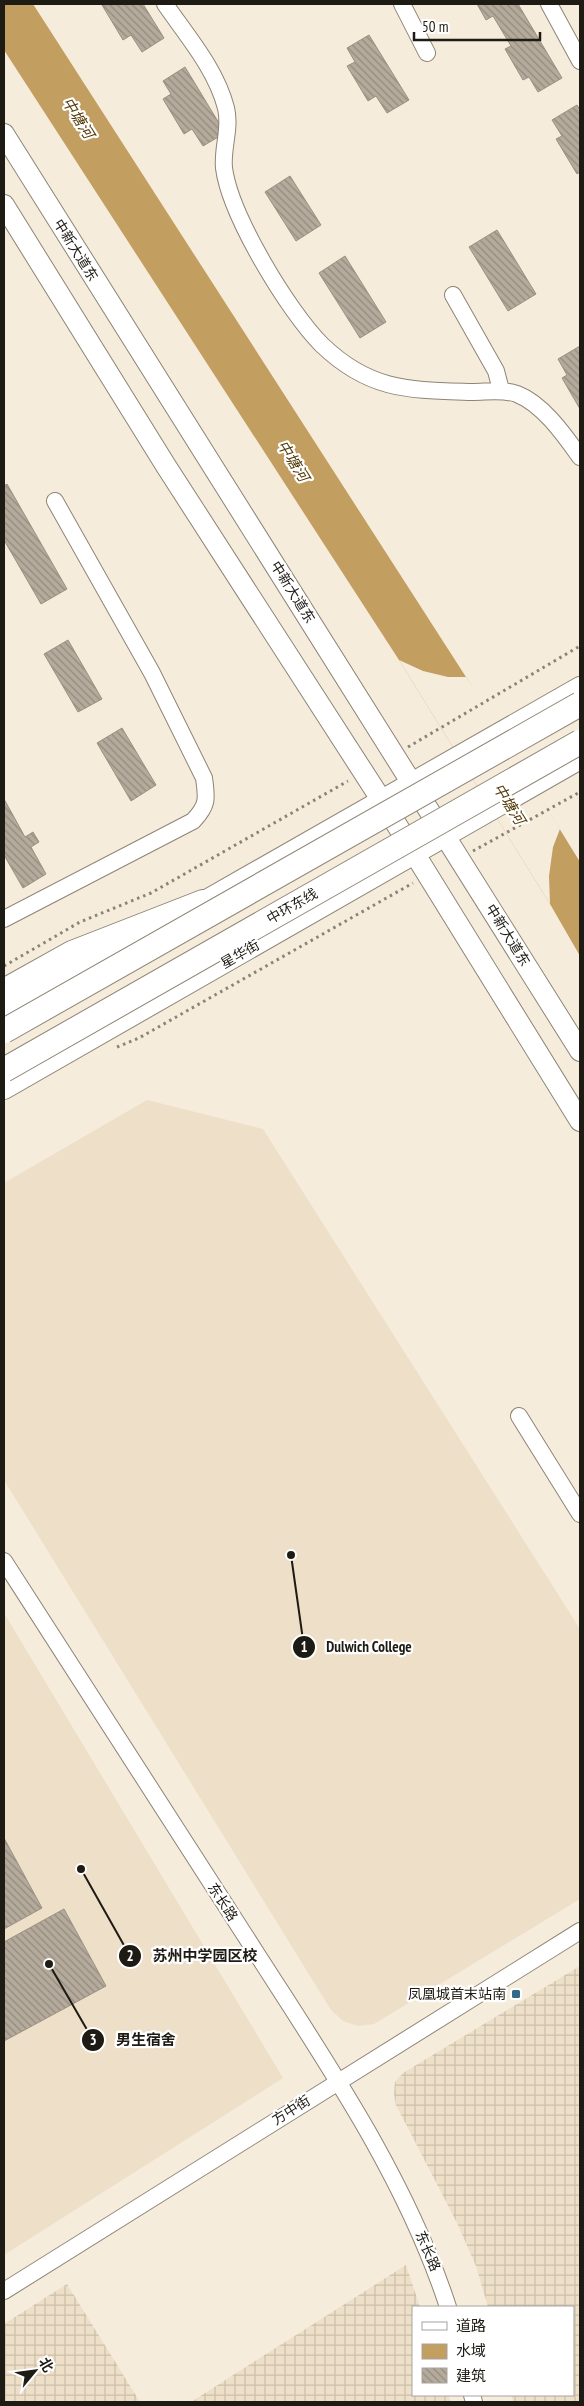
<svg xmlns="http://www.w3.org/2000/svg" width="584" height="2406" viewBox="0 0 584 2406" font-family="'PT Sans Narrow','Noto Sans SC',sans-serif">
  <defs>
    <pattern id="industrial-grid" width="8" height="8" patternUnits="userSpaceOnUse" patternTransform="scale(1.25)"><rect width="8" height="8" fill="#eedfc8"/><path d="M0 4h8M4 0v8" fill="none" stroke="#ccbfab"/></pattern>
    <pattern id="building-back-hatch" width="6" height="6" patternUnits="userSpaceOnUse" patternTransform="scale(1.25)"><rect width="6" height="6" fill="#b5ab9c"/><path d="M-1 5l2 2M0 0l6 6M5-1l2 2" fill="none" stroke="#938a7e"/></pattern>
  </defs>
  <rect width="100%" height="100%" fill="#f6ecdb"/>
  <path fill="#eedfc8" d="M147 1100 263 1129 580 1629V1899L374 2024 358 2026 343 2021 331 2010 4 1480V1183Z
    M4 1613 283 2078 4 2255Z"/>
  <path fill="url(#industrial-grid)" d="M580 1966V2402H513L511 2395H573V2307H488L476 2266 457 2223 396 2105 394 2094 395 2082 403 2073Z
    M406 2265 420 2307H413V2395H448L451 2402H191Z
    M67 2284 140 2402H4V2324Z"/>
  <path fill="#c39e61" d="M4 4H33L466 677 580 862V956L550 904 399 660 4 50Z"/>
  <path fill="#f6ecdb" d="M399 660 423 671 448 677H466L483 703 560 829 553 847 549 876 550 904Z"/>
  <path fill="url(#building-back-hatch)" stroke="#9b9182" d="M143 4 164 38 142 52 131 35 123 40 102 5Z
    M477 4H518L562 78 538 92 529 77 523 80 505 49 511 46 493 16 486 20Z
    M369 35 409 100 387 113 376 96 368 101 347 66 355 62 347 48Z
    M185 67 225 133 203 146 192 129 184 134 163 99 171 94 163 81Z
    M577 105 580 110V172L577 174 556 139 562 136 552 120Z
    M290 176 321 225 296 241 265 192Z
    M497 230 536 294 508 311 469 247Z
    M345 256 386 322 360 338 319 273Z
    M580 346V409L562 378 567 375 558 359Z
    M7 484 67 589 41 604 4 540V486Z
    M68 640 102 699 78 712 44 654Z
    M122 728 156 785 131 801 97 743Z
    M4 799 25 837 33 832 39 842 31 847 46 874 23 888 4 855Z
    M4 1838 42 1908 4 1929Z
    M64 1909 106 1986 4 2041V1942Z"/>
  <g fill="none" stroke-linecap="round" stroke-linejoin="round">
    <defs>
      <path id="minor" d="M165 4C187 36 216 69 226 108 231 128 222 148 224 168 230 215 288 311 322 345 370 391 409 390 472 392 487 392 502 389 517 394 543 404 565 436 580 457
        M402 4 427 53
        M549 4 580 61
        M453 295 496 371 501 390
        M4 919 193 821C208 805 207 799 204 778L152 673 55 501
        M519 1416 580 1514
        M4 1561C87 1691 171 1821 255 1951 328 2065 406 2178 448 2307
        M4 2291 580 1931
        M472 2395 474 2402"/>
      <path id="major" d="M4 134 580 1051
        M4 205 166 466 382 801 580 1121
        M189 910 580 687
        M4 1015 155 929
        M4 1089 580 759"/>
      <path id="highway" d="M4 991 72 953 203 902"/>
    </defs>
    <use href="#minor" stroke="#8d8475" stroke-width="18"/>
    <use href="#major" stroke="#8d8475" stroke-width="22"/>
    <use href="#highway" stroke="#8d8475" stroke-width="26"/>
    <path stroke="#8a8377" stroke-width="3" stroke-dasharray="2.5 4" stroke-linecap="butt" d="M408 747 580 646
      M473 851 580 792
      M4 966 80 922 151 893 348 781
      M117 1047 139 1038 413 883"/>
    <use href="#minor" stroke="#fff" stroke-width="16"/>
    <use href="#major" stroke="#fff" stroke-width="20"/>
    <use href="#highway" stroke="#fff" stroke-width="24"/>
    <defs>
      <path id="highway-bridge" d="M4 1031 580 704
        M4 1070 580 742"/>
    </defs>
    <use href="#highway-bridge" stroke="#8d8475" stroke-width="26" stroke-linecap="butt"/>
    <use href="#highway-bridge" stroke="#fff" stroke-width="24"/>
  </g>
  <rect fill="#326b85" stroke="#fff" stroke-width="2" x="511" y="1989" width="10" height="10" rx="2.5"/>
  <g text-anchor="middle" stroke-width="4.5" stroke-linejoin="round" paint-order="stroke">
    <g font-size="14" fill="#1e1a14" stroke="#fff">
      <text transform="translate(76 250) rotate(58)" y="5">中新大道东</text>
      <text transform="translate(293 592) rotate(58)" y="5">中新大道东</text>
      <text transform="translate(292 906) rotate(-30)" y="5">中环东线</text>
      <text transform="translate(508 935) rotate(58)" y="5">中新大道东</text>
      <text transform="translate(240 954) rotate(-30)" y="5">星华街</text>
      <text transform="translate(223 1902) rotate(57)" y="5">东长路</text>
      <text transform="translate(291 2110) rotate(-32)" y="5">方中街</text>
      <text transform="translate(428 2251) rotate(67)" y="5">东长路</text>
    </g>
    <g font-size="14" fill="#1e1a14" stroke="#fff" text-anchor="end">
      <text x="506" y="1999">凤凰城首末站南</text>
    </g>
    <g font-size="15" font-style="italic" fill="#553c09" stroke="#fff">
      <text transform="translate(78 118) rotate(58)" y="5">中塘河</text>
      <text transform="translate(293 461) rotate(58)" y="5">中塘河</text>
      <text transform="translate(509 804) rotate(58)" y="5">中塘河</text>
    </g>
  </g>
  <path fill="none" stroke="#1e1a14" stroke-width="2" d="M291 1555L304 1647M81 1869L130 1956M49 1964L93 2040"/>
  <g fill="#1e1a14" stroke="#fff" stroke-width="2">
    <circle cx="291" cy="1555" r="5"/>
    <circle cx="81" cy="1869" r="5"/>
    <circle cx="49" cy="1964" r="5"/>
    <circle cx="304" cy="1647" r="12"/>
    <circle cx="130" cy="1956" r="12"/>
    <circle cx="93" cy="2040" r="12"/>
  </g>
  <g font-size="15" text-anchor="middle" font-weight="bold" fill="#fff">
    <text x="304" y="1652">1</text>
    <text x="130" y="1961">2</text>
    <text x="93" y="2045">3</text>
  </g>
  <g font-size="15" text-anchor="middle" font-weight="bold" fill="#1e1a14" stroke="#fff" stroke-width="4.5" stroke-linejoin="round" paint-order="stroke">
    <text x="369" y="1652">Dulwich College</text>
    <text x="205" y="1961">苏州中学园区校</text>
    <text x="146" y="2045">男生宿舍</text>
  </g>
  <rect width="584" height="2406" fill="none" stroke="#1e1a14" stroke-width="10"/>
  <rect x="412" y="2306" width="162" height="90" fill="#ffffff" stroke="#a5a3a1"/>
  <rect x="422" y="2322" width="25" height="8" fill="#ffffff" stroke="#a5a3a1"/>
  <text x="456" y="2331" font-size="15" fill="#1e1a14">道路</text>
  <rect x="422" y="2344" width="25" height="15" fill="#c39e61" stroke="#a5a3a1"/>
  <text x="456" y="2356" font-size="15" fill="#1e1a14">水域</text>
  <rect x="422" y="2368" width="25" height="15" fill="url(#building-back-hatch)" stroke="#a5a3a1"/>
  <text x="456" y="2381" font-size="15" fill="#1e1a14">建筑</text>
  <g transform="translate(35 2371) rotate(61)" stroke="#ffffff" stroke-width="4" paint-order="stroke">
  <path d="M0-4L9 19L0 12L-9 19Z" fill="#1e1a14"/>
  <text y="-8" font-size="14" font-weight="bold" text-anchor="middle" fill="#1e1a14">北</text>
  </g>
  <path d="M414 32v8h126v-8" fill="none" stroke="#1e1a14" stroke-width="2.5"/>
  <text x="422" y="32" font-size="15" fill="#1e1a14" stroke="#ffffff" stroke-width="4" paint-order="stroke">50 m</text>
</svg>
